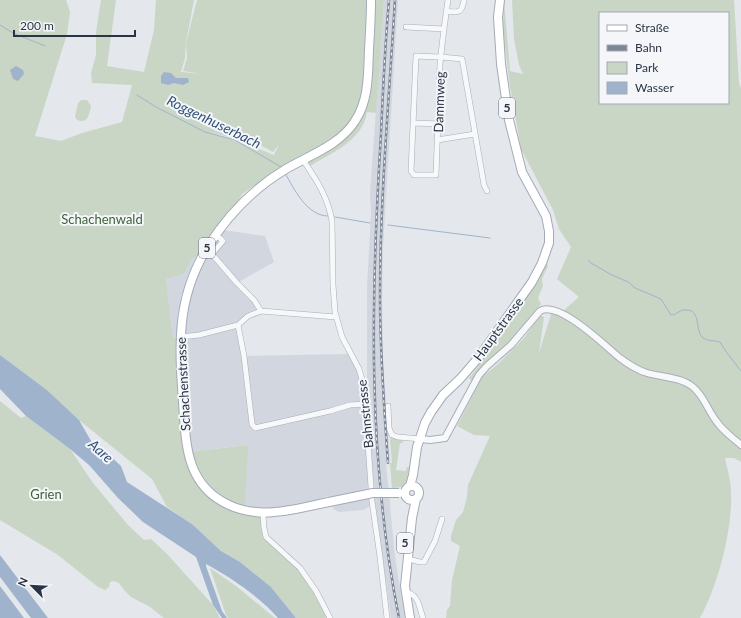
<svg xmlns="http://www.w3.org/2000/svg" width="741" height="618" viewBox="0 0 741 618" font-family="Lato,sans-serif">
  <rect width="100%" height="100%" fill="#e4e7ec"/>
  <path fill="#d2d6de" d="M384 0H398L383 247 382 298 383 360 390 463H386L395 557 405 618H391L375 504 367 396V288L371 214 370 193Z
    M216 229 265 236 274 262 237 283 261 311 255 313 240 324 244 356 351 354 363 382 372 501 369 507 363 510 339 512 333 509 334 503 332 498 327 496 319 499 317 502 270 510 245 508 247 445 187 452 180 337 173 338 166 279 184 274 192 259 202 253Z"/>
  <path fill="#c9d6c5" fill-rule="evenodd" d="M0 0H66L70 12 67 34 35 136 61 141 82 133 122 122 132 85 92 83 91 73 96 55V32L101 0H116L107 66 144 72 154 30 156 0H194L186 42 185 58 181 72 202 74 183 71 187 58 186 43 197 0H368L365 81 356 115 337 138 275 171 242 194 237 203 216 229 202 253 192 259 184 274 166 279 173 338 180 337 188 452 248 445 245 508 263 514 265 534 300 568 330 618H296L271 587 240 562 221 551 192 524 167 507 152 479 79 420 47 390 0 355ZM210 132 262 146 273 152 279 145 274 155C253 146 231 140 210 132Z
    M373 0H384L376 113 367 112C363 140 332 153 310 166H309L307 162 361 116Z
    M504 0 510 71 523 74 519 65 514 39 512 0H734L739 82 741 89V462L734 458H725C727 469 731 480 731 491 733 528 718 586 700 618H446L447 610 450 606 452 580 460 546 451 541V536L456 520 463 512 467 497 468 485 490 436 474 435 457 426 482 377 498 364 524 338 540 315 544 317 539 353 552 311H563L579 297 557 279 571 247 559 229 553 210 521 149 510 86 503 29ZM600 13H728V103H600Z
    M81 100H87L91 106C89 115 88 124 77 120L75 117 78 103Z
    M546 262 548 266 542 279 543 286 538 298 541 304 501 351 480 370 472 381 469 378 478 367 481 360Z
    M0 401 21 418 26 416 70 449 93 483 128 525 144 540 151 539 168 555 213 605 220 618H164L150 607 131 597 124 590 119 583 114 581 110 582 109 587 105 590 98 587 58 555 0 520Z
    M391 437 402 440 403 443H400L396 470 406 471 407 467H409C407 482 412 487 392 488L390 463H392L390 440Z
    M210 568 236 586 275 618H228L226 615Z"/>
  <path fill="#9fb4cc" d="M16 66 23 70 24 74 18 81 13 79 10 70Z
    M164 72 171 73 176 78H188L189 82 183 85 174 83 168 85 161 83V76Z
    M0 355 47 390 79 420 94 446 108 454 121 466 127 482 192 524 221 551 240 562 271 587 296 618H278C260 597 230 577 206 564V566L222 611 227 618H222L213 605 196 557 143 522 118 498 89 465 70 449 26 416 0 389Z
    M0 555 48 618H31L0 577Z
    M0 586 24 618H0Z"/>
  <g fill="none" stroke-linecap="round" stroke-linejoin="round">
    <path stroke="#9fb4cc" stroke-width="1" d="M0 25 13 33 45 46
      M137 95 156 107 205 132 235 140 281 167
      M285 173C294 189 307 216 328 216
      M335 217 370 223
      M388 225 490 238
      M588 260 591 263 612 275 628 282 635 288 661 299 671 315C677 315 680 309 686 310 701 310 695 329 702 337 708 342 714 340 720 342L727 353 741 371"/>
    <defs>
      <path id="minor" d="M448 0C445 21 442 43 440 64L436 175H414L411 171 416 56 439 57H441L462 59 463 64 484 185 487 191
        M446 11C459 13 462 13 464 0
        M406 27 444 29
        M414 123 439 124
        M437 140 475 134
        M303 160C316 179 328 197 332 221L333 285 335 312 342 337 359 369 364 386 372 501 380 557 387 618
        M216 235 223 241 212 254 237 283 254 300 261 311
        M238 325 248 316 261 311 336 317
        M180 337 199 335 238 325 244 356 252 424 255 428 330 411 350 405 365 404
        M388 406 389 428 392 435 398 437 421 439
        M263 514 264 528 266 537 300 568 316 591 330 618
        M407 559C413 559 418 563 424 562L435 541 442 519
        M405 592C419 594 419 607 423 618"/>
      <path id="tertiary" d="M421 439 430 440 445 438 479 375 487 366 511 345 540 311C559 300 605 346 620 358 628 364 637 370 647 373 661 377 681 377 693 387 704 396 708 411 717 422 723 431 733 438 741 445"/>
      <path id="primary" d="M405 493a7 7 0 1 1 14 0a7 7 0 1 1-14 0Z
        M410 486 413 475 417 447 425 423 431 412 443 395 460 379 479 357 532 282 542 263 549 243V231L546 216 522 172 509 120 501 64 498 17 500 0
        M329 502C296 509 261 520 229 505 185 485 186 443 183 402 179 345 176 299 207 248 227 216 254 188 286 169 310 155 340 145 355 121 369 100 368 74 369 49 370 33 371 16 371 0
        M410 618 405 586 412 518 416 499"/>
    </defs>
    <use href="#minor" stroke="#a9aeb7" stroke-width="6"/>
    <use href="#tertiary" stroke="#a9aeb7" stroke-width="8"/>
    <use href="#primary" stroke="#a3abb8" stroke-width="10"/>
    <use href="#minor" stroke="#f7f8fa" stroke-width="5"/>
    <use href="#tertiary" stroke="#f7f8fa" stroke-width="6"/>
    <use href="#primary" stroke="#fff" stroke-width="8"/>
    <defs>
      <path id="rail" d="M389 0C385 45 383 89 381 134 371 295 367 458 399 618
        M388 463C384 408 380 352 380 297 380 198 389 99 395 0"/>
    </defs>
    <use href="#rail" stroke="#7d8696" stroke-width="2.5"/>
    <use href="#rail" stroke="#f4f6f9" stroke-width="1" stroke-dasharray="3" stroke-linecap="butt"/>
    <defs>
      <path id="primary-bridge" d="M329 502 373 493H399"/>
    </defs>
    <use href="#primary-bridge" stroke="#a3abb8" stroke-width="10" stroke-linecap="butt"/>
    <use href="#primary-bridge" stroke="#fff" stroke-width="8"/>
  </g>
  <g text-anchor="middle" stroke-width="4" stroke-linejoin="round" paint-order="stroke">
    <g fill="#f4f6f9" stroke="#676e7b" stroke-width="1">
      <rect x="499" y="98" width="16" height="20" rx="3"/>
      <rect x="199" y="238" width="16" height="20" rx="3"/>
      <rect x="397" y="533" width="16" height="20" rx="3"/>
    </g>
    <g font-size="12" font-weight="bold" fill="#2b3445">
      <text x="507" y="112">5</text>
      <text x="207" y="252">5</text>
      <text x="405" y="547">5</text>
    </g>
    <g font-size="13" fill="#2b3445" stroke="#f4f6f9">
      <text transform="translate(439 102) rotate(-88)" y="5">Dammweg</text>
      <text transform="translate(498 329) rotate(-54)" y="5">Hauptstrasse</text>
      <text transform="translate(183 384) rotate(-93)" y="5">Schachenstrasse</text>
      <text transform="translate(365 414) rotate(-96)" y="5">Bahnstrasse</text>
    </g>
    <g font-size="13" fill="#3f6138" stroke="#f4f6f9">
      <text x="102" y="224">Schachenwald</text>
      <text x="46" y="499">Grien</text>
    </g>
    <g font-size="14" font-style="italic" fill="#34527a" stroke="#f4f6f9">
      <text transform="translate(214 122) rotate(26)" y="5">Roggenhuserbach</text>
      <text transform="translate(101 451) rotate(42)" y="5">Aare</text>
    </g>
  </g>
  <rect x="599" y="12" width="130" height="92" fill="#f4f6f9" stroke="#a4a8b1"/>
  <rect x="607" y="25" width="20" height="6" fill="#ffffff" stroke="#a4a8b1"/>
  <text x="635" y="32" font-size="12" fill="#2b3445">Straße</text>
  <rect x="607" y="45" width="20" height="6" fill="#7d8696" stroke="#a4a8b1"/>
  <text x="635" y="52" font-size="12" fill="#2b3445">Bahn</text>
  <rect x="607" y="62" width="20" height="12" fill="#c9d6c5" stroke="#a4a8b1"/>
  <text x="635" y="72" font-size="12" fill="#2b3445">Park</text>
  <rect x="607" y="82" width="20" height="12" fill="#9fb4cc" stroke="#a4a8b1"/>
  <text x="635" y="92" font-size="12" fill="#2b3445">Wasser</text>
  <g transform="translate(32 586) rotate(294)" stroke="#f4f6f9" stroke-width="3" paint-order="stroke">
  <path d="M0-3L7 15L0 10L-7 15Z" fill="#2b3445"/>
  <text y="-6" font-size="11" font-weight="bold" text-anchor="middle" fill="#2b3445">N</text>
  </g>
  <path d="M14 30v6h121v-6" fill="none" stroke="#2b3445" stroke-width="2"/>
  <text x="20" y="30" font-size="12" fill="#2b3445" stroke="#f4f6f9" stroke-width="3" paint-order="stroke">200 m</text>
</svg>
